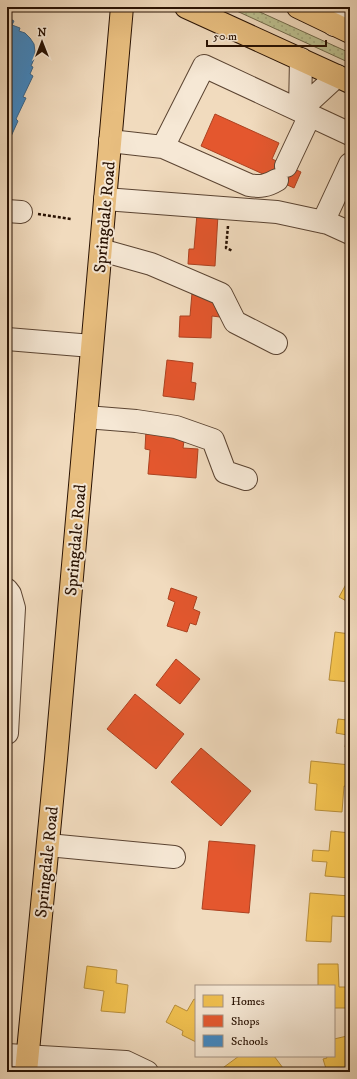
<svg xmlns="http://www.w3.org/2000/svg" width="357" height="1079" viewBox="0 0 357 1079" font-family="'IM FELL DW Pica',serif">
  <defs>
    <pattern id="green-dots" width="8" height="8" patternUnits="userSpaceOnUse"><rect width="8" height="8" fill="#bcc090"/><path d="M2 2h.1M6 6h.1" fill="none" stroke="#a2a47b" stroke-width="1.8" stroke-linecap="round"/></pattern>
  </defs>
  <rect width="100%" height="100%" fill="#f1dbbe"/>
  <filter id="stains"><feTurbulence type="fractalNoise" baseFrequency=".005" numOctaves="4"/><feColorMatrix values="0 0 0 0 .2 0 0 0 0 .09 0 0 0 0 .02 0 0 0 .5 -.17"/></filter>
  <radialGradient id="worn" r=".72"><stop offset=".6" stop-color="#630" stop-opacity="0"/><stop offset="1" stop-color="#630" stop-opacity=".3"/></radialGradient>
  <path fill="url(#green-dots)" stroke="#72694a" d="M228 7H249L350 53V63Z"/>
  <path fill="#f2c14e" stroke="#b68c38" d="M350 577V603L339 597Z
    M335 632 350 634V682L329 680Z
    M349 701H350V747H345L347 735 336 733 338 719 347 720Z
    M311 761 350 765V787L344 786 342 812 315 810 317 784 309 783Z
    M331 831 350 833 349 855H350V878L325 876 327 862 312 861 313 850 329 851Z
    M310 893 350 896V917L332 916 331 942 306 941Z
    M318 964H338L339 987H350V1008H334V986H318Z
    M87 966 117 970 116 983 128 985 125 1013 101 1011 104 991 84 988Z
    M194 999 196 1000V1042L182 1035 183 1031 166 1022 175 1005 187 1011Z
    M347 1036 350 1048V1072H327L323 1059 327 1058 326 1056H334V1039Z
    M239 1056H274L286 1072H221L220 1070Z"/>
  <path fill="#e4572e" stroke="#ac4221" d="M215 114 279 143 272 159 301 172 294 188 201 146Z
    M197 214 218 215 215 266 188 264 189 249H194Z
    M192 293 216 294 220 317 212 316 211 338 179 337 180 316H190Z
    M167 360 193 363 191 382 196 383 194 400 163 396Z
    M146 430 185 434 183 448 198 449 196 478 148 474 150 450 145 449Z
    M171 588 197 597 193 609 200 612 196 625 190 623 187 632 167 626 175 602 168 599Z
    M176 659 200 679 180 704 156 685Z
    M135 694 184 734 156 769 107 729Z
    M201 748 251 791 221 826 171 782Z
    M209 841 255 845 249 913 202 909Z"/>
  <path fill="#3f88c5" stroke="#38658b" d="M7 17 14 21 12 25 20 28 19 31 25 33 30 38 34 44 35 52 34 59 31 66 33 67 30 74 33 76 23 97 26 98 16 119 18 121 8 143Z"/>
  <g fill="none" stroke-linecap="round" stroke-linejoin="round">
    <defs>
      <path id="minor" d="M334 25 342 7
        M301 59 300 110 337 76
        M110 141 163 147 249 185C260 187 267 186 277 180
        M163 147 204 66 350 134
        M286 166 310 115
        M105 199 277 212 328 223 350 233
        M7 211 21 212
        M323 222 350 164
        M101 250 151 264 221 294 235 322 276 343
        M7 339 92 346
        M86 417 136 421 176 427 213 440 225 472 246 479
        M7 590 10 594 14 608 7 733
        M48 845 174 857
        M7 1055 126 1062 147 1072"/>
      <path id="major" d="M26 1072 56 759 122 7"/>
      <path id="highway" d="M186 7 350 82
        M298 7 350 32"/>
    </defs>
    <use href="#minor" stroke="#5b4432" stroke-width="24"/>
    <use href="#major" stroke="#291203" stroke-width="24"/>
    <use href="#highway" stroke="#291203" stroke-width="24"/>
    <path stroke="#291203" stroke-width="2.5" stroke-dasharray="3 2" stroke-linecap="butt" d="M38 214 71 219
      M228 226 226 248 233 251"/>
    <use href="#minor" stroke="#f6e8d5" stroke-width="22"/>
    <use href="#major" stroke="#e8be7f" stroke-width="22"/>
    <use href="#highway" stroke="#e8be7f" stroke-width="22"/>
  </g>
  <g text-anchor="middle" stroke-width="4" stroke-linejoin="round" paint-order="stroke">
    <g font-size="17" fill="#291203" stroke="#f6e8d5">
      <text transform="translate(104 217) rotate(-85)" y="6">Springdale Road</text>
      <text transform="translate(75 540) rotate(-85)" y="6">Springdale Road</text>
      <text transform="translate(46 862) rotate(-84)" y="6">Springdale Road</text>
    </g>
  </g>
  <rect width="357" height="1079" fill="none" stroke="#f1dbbe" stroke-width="24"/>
  <rect x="8" y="8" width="341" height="1063" fill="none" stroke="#291203" stroke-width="2"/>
  <rect x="12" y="12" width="333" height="1055" fill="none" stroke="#291203"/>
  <rect x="195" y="985" width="140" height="72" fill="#f6e8d5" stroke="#a49281"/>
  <rect x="203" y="995" width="20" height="12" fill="#f2c14e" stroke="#a49281"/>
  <text x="231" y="1005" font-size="12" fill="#291203">Homes</text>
  <rect x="203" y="1015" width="20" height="12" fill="#e4572e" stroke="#a49281"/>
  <text x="231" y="1025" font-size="12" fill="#291203">Shops</text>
  <rect x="203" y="1035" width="20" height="12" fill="#3f88c5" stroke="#a49281"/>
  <text x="231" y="1045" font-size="12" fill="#291203">Schools</text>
  <g transform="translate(42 42)" stroke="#f6e8d5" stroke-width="3" paint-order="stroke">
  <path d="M0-3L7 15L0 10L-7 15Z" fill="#291203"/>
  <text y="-6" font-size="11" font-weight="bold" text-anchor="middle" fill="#291203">N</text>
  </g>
  <path d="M207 40v6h119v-6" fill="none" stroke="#291203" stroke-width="2"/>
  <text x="213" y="40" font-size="12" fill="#291203" stroke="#f6e8d5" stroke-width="3" paint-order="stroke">50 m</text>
  <rect width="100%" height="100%" filter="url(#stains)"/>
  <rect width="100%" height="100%" fill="url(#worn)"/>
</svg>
